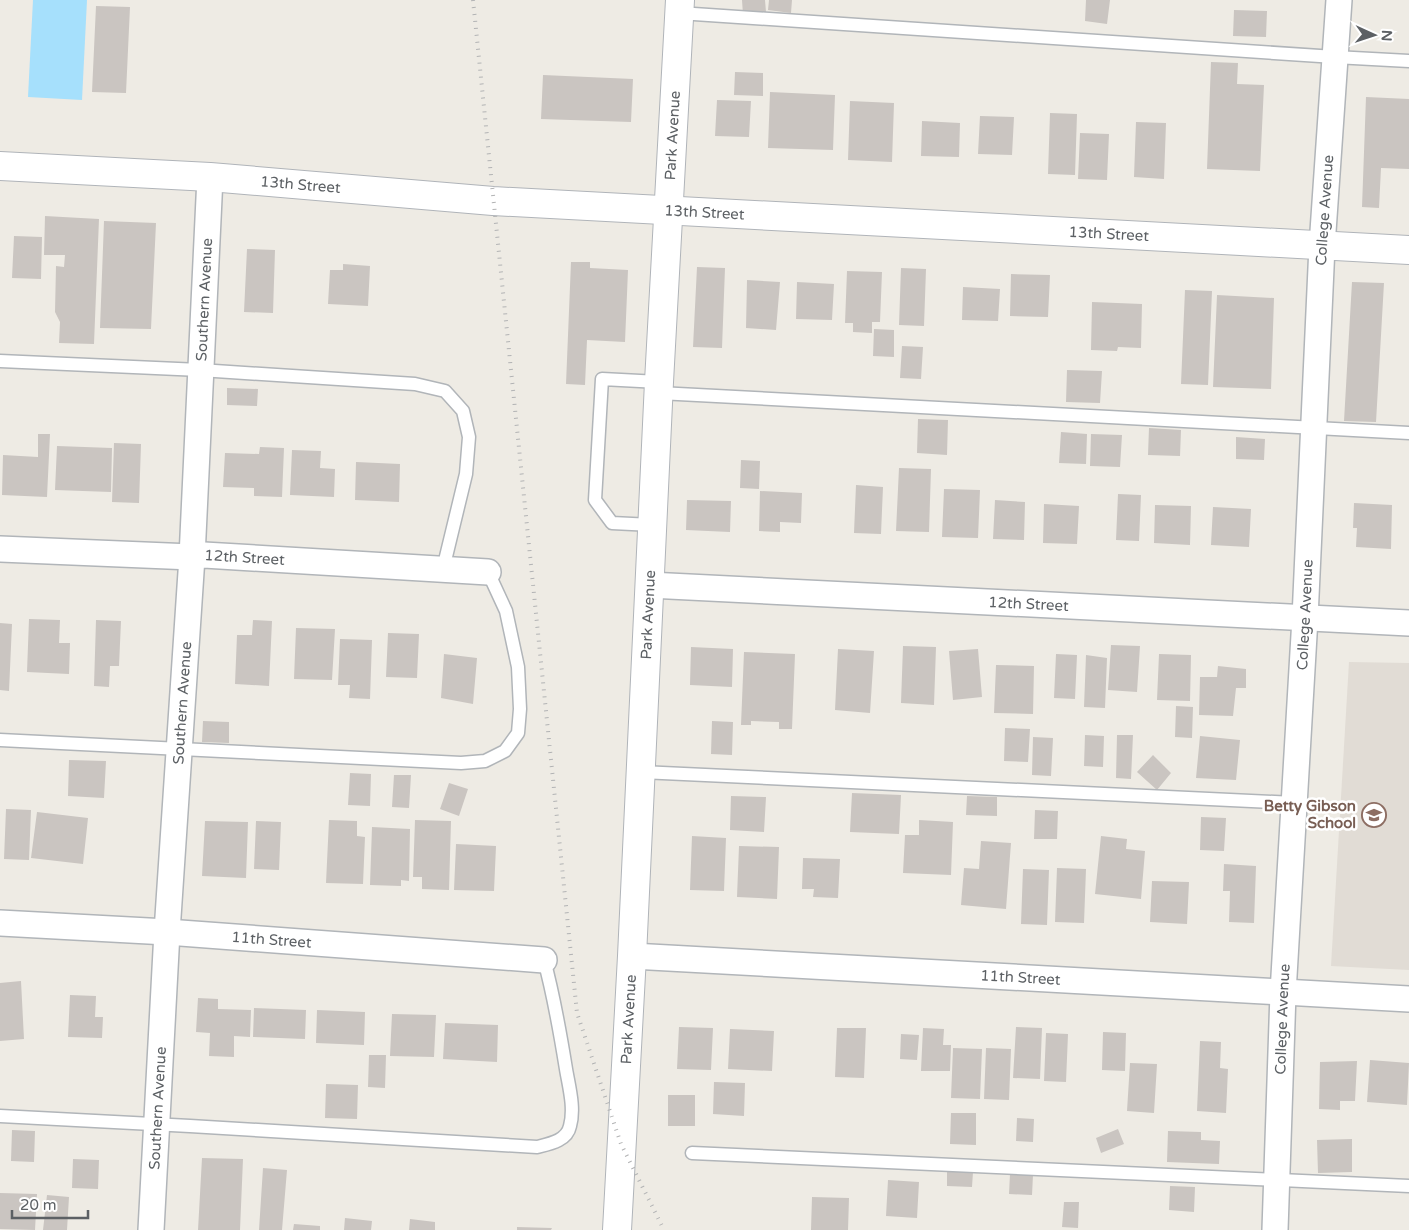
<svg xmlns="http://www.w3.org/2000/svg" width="1409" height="1230" viewBox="0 0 1409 1230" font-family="'Varela Round',sans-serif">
  <rect width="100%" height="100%" fill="#eeebe4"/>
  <path fill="#e1dcd5" d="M1349 662 1409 663V970L1331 966Z"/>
  <path fill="#a6e0fc" d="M33 0H87L82 100 28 97Z"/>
  <path fill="#cac5c1" d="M742 0H765L766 12 743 15Z
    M769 0H792L791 13 768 10Z
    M1086 0H1110L1107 24 1085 21Z
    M96 6 130 7 126 93 92 92Z
    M1234 10 1267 11 1266 37 1233 36Z
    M1211 62 1238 63 1237 84 1264 85 1260 171 1207 169Z
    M735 72 763 73V96L734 95Z
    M543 75 633 79 631 122 541 119Z
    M770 92 835 95 833 150 768 148Z
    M1366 97 1409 99V169L1381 168 1379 208 1362 207Z
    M717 100 751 101 749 137 715 136Z
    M850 101 894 103 892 162 848 160Z
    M1050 113 1077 114 1075 175 1048 174Z
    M980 116 1014 117 1012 155 978 154Z
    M922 121 960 123 959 157 921 156Z
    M1136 122 1166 123 1164 179 1134 177Z
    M1080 133 1109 134 1107 180 1078 179Z
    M45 216 99 219 94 344 59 343 60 322 55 312 56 266 64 267 65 255H44Z
    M104 221 156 223 151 329 100 328Z
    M14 236 42 237 41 279 12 278Z
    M247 249 275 250 273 313 244 312Z
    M571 262H590V268L628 270 625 342 587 340 585 385 566 384Z
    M343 264 370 266 368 306 328 304 330 270H343Z
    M697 267 725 268 722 348 693 347Z
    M901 268 926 269 924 326 899 325Z
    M847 271 882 272 880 322H872V333L853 332V323H845Z
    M1011 274 1050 275 1048 317 1010 316Z
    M747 280 780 282 776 330 746 328Z
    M797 282 834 284 832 320 796 319Z
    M1352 282 1384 283 1376 422 1344 421Z
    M963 287 1000 289 998 321 962 320Z
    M1185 290 1212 291 1208 385 1181 384Z
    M1217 295 1274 298 1271 389 1213 387Z
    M1092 302 1142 304 1141 348 1118 347 1117 351 1091 350Z
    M874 329 894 330V357L873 356Z
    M902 346 923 347 921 379 900 378Z
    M1067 370 1102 371 1100 403 1066 402Z
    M227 388 258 389 257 406 227 405Z
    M918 419 948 420 947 455 917 453Z
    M1149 428 1181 430 1180 456 1148 455Z
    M1061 432 1087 434 1086 464 1059 463Z
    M38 434H50L47 497 2 495 3 455 38 457Z
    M1091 434 1122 435 1120 467 1090 466Z
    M1236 437 1265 439 1264 460 1236 459Z
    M114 443 141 444 139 503 112 502Z
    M57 446 112 448 111 492 55 490Z
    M260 447 284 448 282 497 254 496V488L223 487 225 453 259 454Z
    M292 450 321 451 320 468 335 469 334 497 290 495Z
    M741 460 760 461 759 489 740 488Z
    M356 462 400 464 399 502 355 500Z
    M899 468 931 469 929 532 896 531Z
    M856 485 883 487 881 534 854 533Z
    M944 489 980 490 978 538 942 537Z
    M760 491 802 493 801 523 780 522V532L759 531Z
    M1118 494 1141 495 1139 541 1116 540Z
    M687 500 731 501 730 532 686 530Z
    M995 500 1025 502 1024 540 993 539Z
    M1354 503 1392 505 1391 549 1356 547 1357 528H1353Z
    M1044 504 1079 506 1077 544 1043 543Z
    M1155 505 1191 506 1190 545 1154 543Z
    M1213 507 1251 509 1249 547 1211 545Z
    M29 619 60 620 59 643H70L69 674 27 672Z
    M96 620 121 621 119 666H110L109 687 94 686Z
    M253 620 272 621 269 686 235 684 237 635H252Z
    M0 623 12 624 9 691 0 690Z
    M296 628 335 629 332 680 294 679Z
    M388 633 419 634 417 678 386 677Z
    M340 639 372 640 370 699 349 698 350 685H338Z
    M1111 645 1140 646 1137 692 1108 690Z
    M903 646 936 647 934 705 901 703Z
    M691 647 733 649 732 687 690 685Z
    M838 649 874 651 870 713 835 710Z
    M978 649 982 697 953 700 949 651Z
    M744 652 795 654 792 729H779V722L751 721V725H741Z
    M444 654 477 658 473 704 441 698Z
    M1056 654 1077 655 1075 699 1054 698Z
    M1159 654 1191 655 1190 701 1157 700Z
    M1086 655 1107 658 1105 708 1084 707Z
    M996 665 1034 666 1033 714 994 713Z
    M1218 666 1246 669V688H1236L1233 716 1199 715 1200 677H1217Z
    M1176 706 1193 707 1192 738 1175 737Z
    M203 721 229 722V743L202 742Z
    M712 721 733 722 732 755 711 754Z
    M1005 728 1030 729 1028 762 1004 761Z
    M1085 735 1104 736 1103 767 1084 766Z
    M1117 735H1133L1131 779 1116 778Z
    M1200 736 1240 740 1236 780 1196 778Z
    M1033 737 1053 738 1051 776 1032 775Z
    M1153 755 1171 773 1157 790 1137 772Z
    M69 760 106 761 104 798 68 796Z
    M350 773 371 774 370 806 348 805Z
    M394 775H411L409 808 392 807Z
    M449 783 468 789 459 816 440 809Z
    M852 793 901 795 899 834 850 832Z
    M731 796 766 797 764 832 730 830Z
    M967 796 997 797V816L966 815Z
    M6 809 31 810 29 860 4 859Z
    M1035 810 1058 811 1057 839H1034Z
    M37 812 88 818 83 864 31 858Z
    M1201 817 1226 818 1224 851 1200 850Z
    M329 820 357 821V836L365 837 363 884 326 883Z
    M415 820 451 821 449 890 422 889V877H413Z
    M919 820 953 822 951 875 903 873 905 835H919Z
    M205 821 248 822 246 878 202 876Z
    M256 821 281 822 279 870 254 869Z
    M372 827 410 829 409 881 401 880V886L370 885Z
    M692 836 726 838 724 891 690 890Z
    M1101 836 1127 839 1126 849 1145 851 1141 899 1095 894Z
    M981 841 1011 843 1006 909 961 905 964 868 979 869Z
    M456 844 496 846 494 891 454 890Z
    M739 846 779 847 777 899 737 897Z
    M803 858 840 859 838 898 813 897 814 889H802Z
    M1224 864 1256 866 1254 923 1229 922 1230 891H1223Z
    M1057 868 1086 869 1084 923 1055 922Z
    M1023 869 1049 870 1047 925 1021 924Z
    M1152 881 1189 882 1187 924 1150 922Z
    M21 981 24 1039 0 1041V983Z
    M70 995 96 996 95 1017H103L102 1038 68 1037Z
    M198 998 218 999V1009L251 1010 250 1037 234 1036V1057L209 1056 210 1033 196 1032Z
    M254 1008 306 1010 305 1039 253 1037Z
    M317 1010 365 1012 364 1045 316 1043Z
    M392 1014 436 1015 434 1057 390 1056Z
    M445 1023 498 1025 497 1062 443 1059Z
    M679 1027 713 1028 711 1070 677 1069Z
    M1016 1027 1042 1028 1040 1079 1013 1078Z
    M837 1028H866L864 1078 835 1077Z
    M923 1028 944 1029 943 1045H951L950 1071H921Z
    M730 1029 774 1031 772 1071 728 1069Z
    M1103 1032 1126 1033 1125 1071 1102 1070Z
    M1046 1033 1068 1034 1066 1082 1044 1081Z
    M901 1034 919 1035 917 1060 900 1059Z
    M1200 1041 1221 1042 1220 1068 1228 1069 1226 1113 1197 1111Z
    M953 1048 982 1049 980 1099 951 1098Z
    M986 1048 1011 1049 1009 1100 984 1099Z
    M369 1055H386L385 1088 368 1087Z
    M1370 1060 1409 1063 1407 1105 1367 1102Z
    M1357 1061 1355 1101H1340V1110L1319 1109 1320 1062Z
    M1130 1063 1157 1064 1154 1113 1127 1111Z
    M714 1082 745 1083 744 1116 713 1114Z
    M326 1084 358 1085 357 1119 325 1118Z
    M668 1095H695V1126H668Z
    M951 1113H976V1145L950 1144Z
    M1017 1118 1034 1119 1033 1142 1016 1141Z
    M1118 1129 1124 1144 1101 1153 1096 1138Z
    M12 1130 35 1131 34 1162 11 1161Z
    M1168 1131 1201 1132V1140L1220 1141 1219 1164 1167 1162Z
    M1352 1139V1172L1318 1173 1317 1140Z
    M202 1158 243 1159 240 1230H198Z
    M73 1159 99 1160 98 1189 72 1188Z
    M263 1168 287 1170 282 1230H259Z
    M947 1171 973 1172 972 1187 947 1186Z
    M1010 1174 1033 1175 1032 1195 1009 1194Z
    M888 1180 919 1182 917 1218 886 1216Z
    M1170 1186 1195 1187 1194 1212 1169 1210Z
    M0 1193 37 1194 35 1230 0 1229Z
    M47 1195 69 1197 67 1230H43Z
    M812 1197 849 1198 848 1230H811Z
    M1064 1202H1079L1078 1228 1062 1227Z
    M345 1218 372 1221 371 1230H344Z
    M410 1219 435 1222V1230H409Z
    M294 1224 320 1226V1230H293Z
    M517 1227 552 1228 551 1230H517Z"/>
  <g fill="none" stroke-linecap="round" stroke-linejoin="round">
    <defs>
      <path id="lane" d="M679 13 1335 57 1409 61
        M0 361 200 370 415 384 445 391 463 411 469 437 466 474 443 569
        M659 393 1409 433
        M652 525 612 523 595 500 602 379 659 382
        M0 740 461 763 485 761 505 751 518 733 520 709 518 667 506 611 488 572
        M641 772 1294 803
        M0 1116 190 1126 537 1147C549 1144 567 1141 570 1126 575 1108 569 1087 566 1069 560 1032 554 996 544 960
        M692 1153 1409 1186"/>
      <g id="street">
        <path id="s1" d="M0 549 192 557 204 555 488 572"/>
        <path id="s2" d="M649 585 1409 623"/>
        <path id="s3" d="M0 923 167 932 544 960"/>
        <path id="s4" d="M632 956 1409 999"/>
        <path id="s5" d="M151 1230 167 932 192 557 210 177"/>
        <path id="s6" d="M1275 1230 1283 993 1305 618 1322 246 1339 0"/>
      </g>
      <g id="secondary">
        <path id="s7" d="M0 166 210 177 493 201 1409 250"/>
        <path id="s8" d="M617 1230 632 956 659 382 680 0"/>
      </g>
    </defs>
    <use href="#lane" stroke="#b1b5b9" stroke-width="15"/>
    <use href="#street" stroke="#b1b5b9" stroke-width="28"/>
    <use href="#secondary" stroke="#b0b4b9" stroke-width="30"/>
    <use href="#lane" stroke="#fff" stroke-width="12"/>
    <use href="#street" stroke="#fff" stroke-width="25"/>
    <use href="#secondary" stroke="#fff" stroke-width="28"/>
    <path stroke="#b2b3b4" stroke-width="4" stroke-dasharray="1 6" stroke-linecap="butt" d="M473 0 577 1013 621 1144 664 1230"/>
  </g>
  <defs>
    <symbol id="school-ring" viewBox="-11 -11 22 22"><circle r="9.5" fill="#fff" stroke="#8d6e63" stroke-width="1.5"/><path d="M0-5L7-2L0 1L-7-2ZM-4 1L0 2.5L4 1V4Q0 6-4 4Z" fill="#8d6e63"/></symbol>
  </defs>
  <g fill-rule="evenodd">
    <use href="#school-ring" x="1360" y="801" width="28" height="28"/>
  </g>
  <g text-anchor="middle" stroke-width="5" stroke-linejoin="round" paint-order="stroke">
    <g font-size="15" fill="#5c6064" stroke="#fff">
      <text dy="5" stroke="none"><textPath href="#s8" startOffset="1096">Park Avenue</textPath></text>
      <text dy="5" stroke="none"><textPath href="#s7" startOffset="301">13th Street</textPath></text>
      <text dy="5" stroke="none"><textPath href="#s6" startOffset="1021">College Avenue</textPath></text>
      <text dy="5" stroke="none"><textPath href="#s7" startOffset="706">13th Street</textPath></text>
      <text dy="5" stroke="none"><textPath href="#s7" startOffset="1111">13th Street</textPath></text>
      <text dy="5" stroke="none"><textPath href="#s5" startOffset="932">Southern Avenue</textPath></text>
      <text dy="5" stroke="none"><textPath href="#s1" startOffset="245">12th Street</textPath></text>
      <text dy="5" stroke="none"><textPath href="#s2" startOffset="380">12th Street</textPath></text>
      <text dy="5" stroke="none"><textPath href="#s8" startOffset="616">Park Avenue</textPath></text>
      <text dy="5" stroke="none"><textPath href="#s6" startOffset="616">College Avenue</textPath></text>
      <text dy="5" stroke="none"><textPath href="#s5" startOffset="528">Southern Avenue</textPath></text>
      <text dy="5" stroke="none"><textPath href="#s3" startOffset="272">11th Street</textPath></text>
      <text dy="5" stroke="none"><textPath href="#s4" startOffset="389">11th Street</textPath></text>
      <text dy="5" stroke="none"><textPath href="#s8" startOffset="211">Park Avenue</textPath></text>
      <text dy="5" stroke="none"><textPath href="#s6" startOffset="211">College Avenue</textPath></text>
      <text dy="5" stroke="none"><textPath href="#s5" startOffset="122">Southern Avenue</textPath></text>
    </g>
    <g font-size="15" font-weight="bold" fill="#785e54" stroke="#fff" text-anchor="end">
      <text x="1356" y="811">Betty Gibson<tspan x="1356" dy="17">School</tspan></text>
    </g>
  </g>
  <g transform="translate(1374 35) rotate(93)" stroke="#ffffff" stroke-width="4" paint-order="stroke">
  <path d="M0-4L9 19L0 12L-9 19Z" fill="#5c6064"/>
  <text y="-8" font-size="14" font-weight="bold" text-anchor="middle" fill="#5c6064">N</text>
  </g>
  <path d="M12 1210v8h76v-8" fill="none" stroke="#5c6064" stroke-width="2.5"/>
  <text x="20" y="1210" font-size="15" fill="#5c6064" stroke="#ffffff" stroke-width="4" paint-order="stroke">20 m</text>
</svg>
